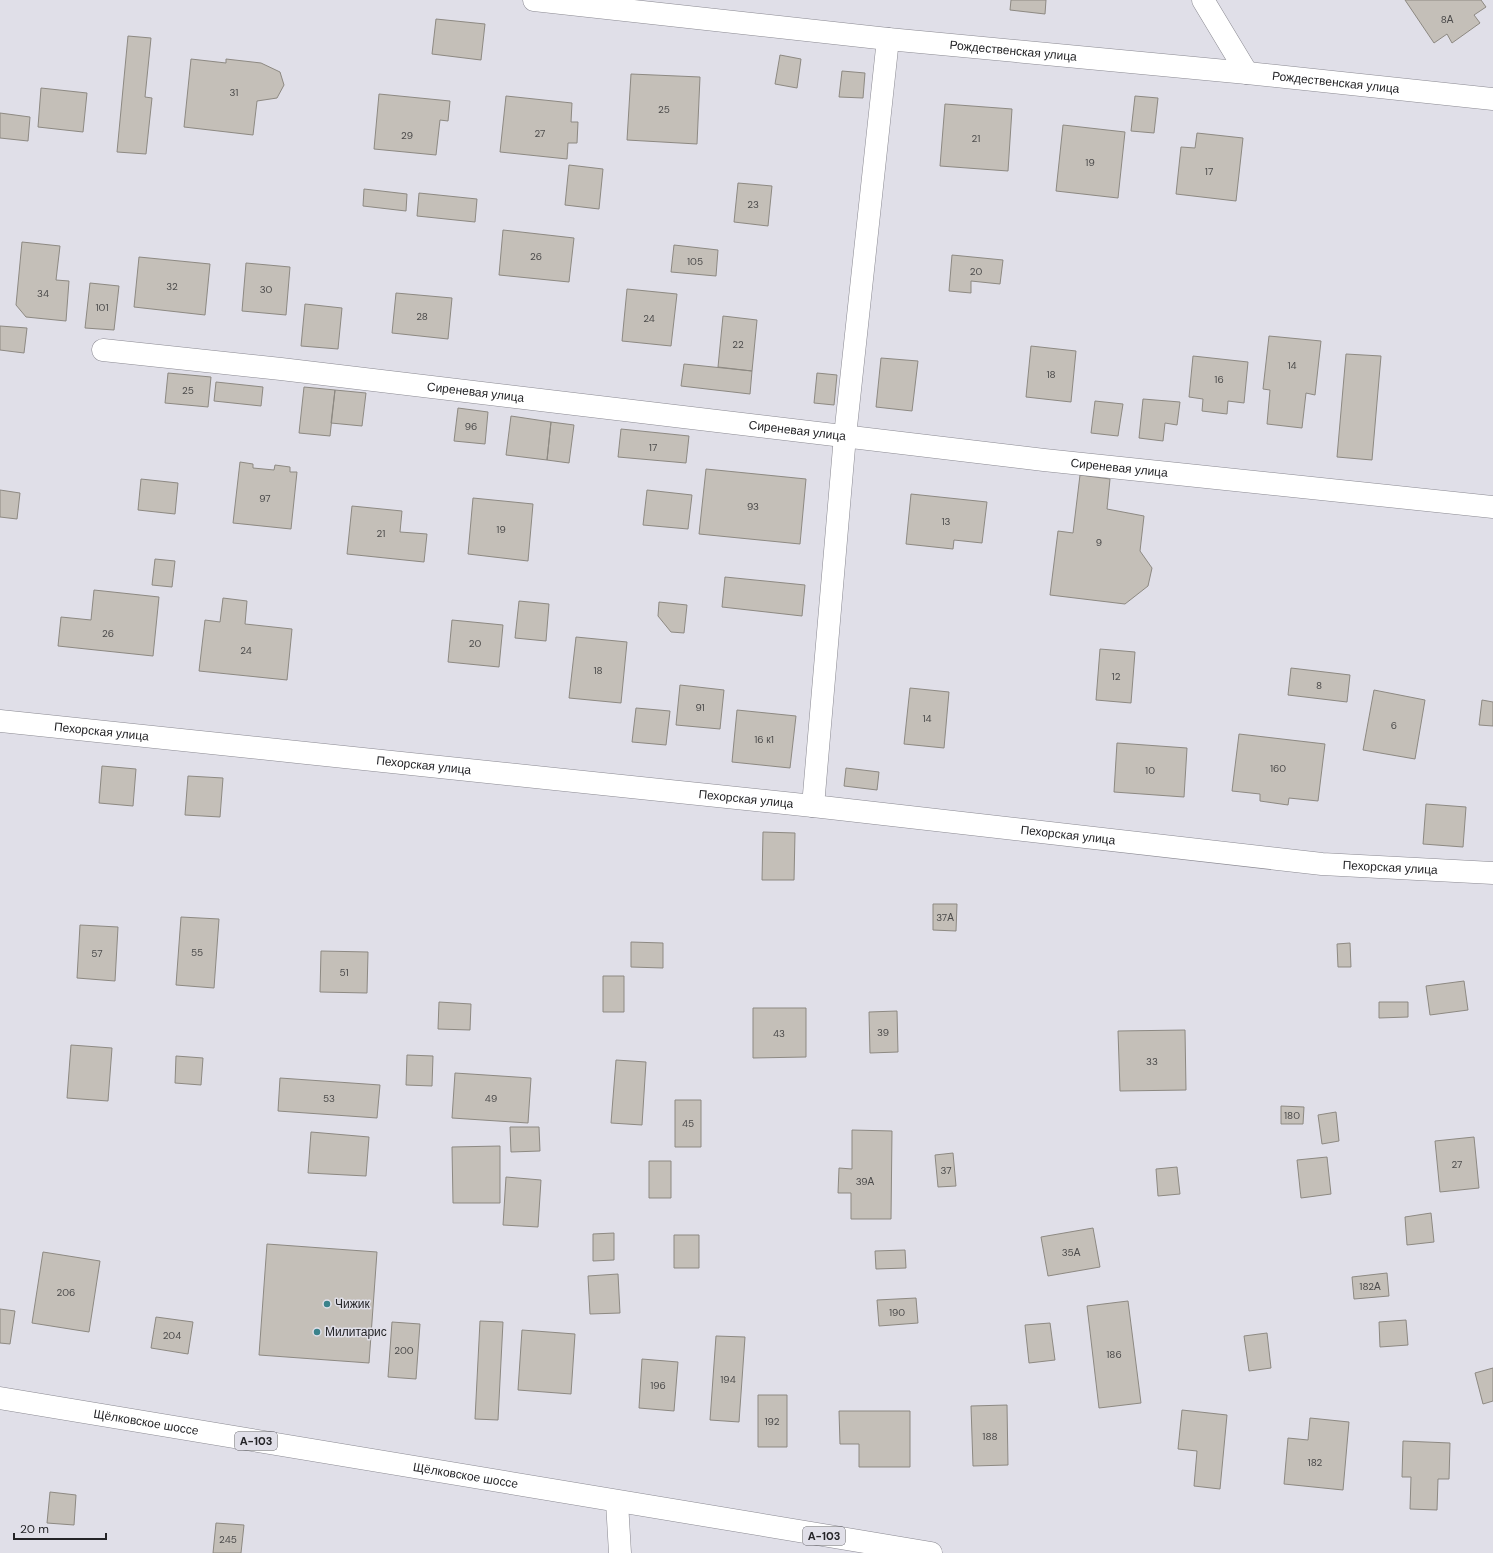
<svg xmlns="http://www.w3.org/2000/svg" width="1493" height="1553" viewBox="0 0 1493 1553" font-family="'DM Sans',sans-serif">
  <rect width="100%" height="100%" fill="#e0dfe8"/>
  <path fill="#c4bfb8" stroke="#8d8982" d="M1011 0H1046L1045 14 1010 10Z
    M1405 0H1481L1486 7 1474 15 1480 23 1452 43 1447 34 1434 43Z
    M436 19 485 24 481 60 432 54Z
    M128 36 151 38 145 97 152 98 146 154 117 152Z
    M780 55 801 59 797 88 775 84Z
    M191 59 226 63V59L261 63 280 72 284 85 277 98 257 101 253 135 184 127Z
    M842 71 865 73 863 98 839 97Z
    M631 74 700 77 697 144 627 140Z
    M41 88 87 93 83 132 38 127Z
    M379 94 450 101 448 121 440 120 436 155 374 149Z
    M506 96 572 103 571 122H578L577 143H568L567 159 500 152Z
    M1135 96 1158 98 1154 133 1131 131Z
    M945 104 1012 109 1008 171 940 166Z
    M0 113 30 117 28 141 0 138Z
    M1063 125 1125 132 1118 198 1056 191Z
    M1197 133 1243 138 1236 201 1176 194 1181 147 1195 148Z
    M569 165 603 169 599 209 565 205Z
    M738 183 772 186 768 226 734 222Z
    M364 189 407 194 406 211 363 206Z
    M419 193 477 199 475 222 417 216Z
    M503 230 574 238 569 282 499 275Z
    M22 242 60 246 56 280 69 281 66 321 26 317 16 305Z
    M674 245 718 250 716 276 671 272Z
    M952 255 1003 260 1000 284 971 281V293L949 291Z
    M139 257 210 264 205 315 134 307Z
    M246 263 290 267 286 315 242 311Z
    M90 283 119 286 114 330 85 328Z
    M627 289 677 294 671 346 622 341Z
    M396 293 452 298 448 339 392 333Z
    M305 304 342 308 338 349 301 346Z
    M723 316 757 320 752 371 718 367Z
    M0 326 27 328 24 353 0 350Z
    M1269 336 1321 341 1315 395 1306 393 1302 428 1267 424 1270 390 1263 389Z
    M1031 346 1076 351 1071 402 1026 397Z
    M1346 354 1381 356 1372 460 1337 457Z
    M1193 356 1248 362 1244 403 1228 401 1227 414 1202 411 1203 399 1189 397Z
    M881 358 918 361 912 411 876 407Z
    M684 364 752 371 750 394 681 386Z
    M168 373 211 377 208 407 165 403Z
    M817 373 837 375 834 405 814 403Z
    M216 382 263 387 261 406 214 401Z
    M304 387 335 390 330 436 299 433Z
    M335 390 366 393 362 426 331 423Z
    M1143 399 1180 402 1177 425 1165 423 1163 441 1139 438Z
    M1095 401 1123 404 1118 436 1091 433Z
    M458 408 488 412 485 444 454 441Z
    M511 416 551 422 547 460 506 455Z
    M551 422 574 425 569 463 547 460Z
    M621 429 689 436 686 463 618 457Z
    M240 462 253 464V468L274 470 275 465 290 467V472H297L291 529 233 523Z
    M706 469 806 479 800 544 699 534Z
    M1080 475 1110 479 1107 509 1144 516 1140 551 1152 568 1148 586 1125 604 1050 595 1058 531 1073 533Z
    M141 479 178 483 175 514 138 510Z
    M0 490 20 493 17 519 0 517Z
    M647 490 692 495 688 529 643 525Z
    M911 494 987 502 982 543 954 540 953 549 906 544Z
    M473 498 533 504 528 561 468 554Z
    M352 506 402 511 400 532 427 534 424 562 347 554Z
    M155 559 175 561 172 587 152 585Z
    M725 577 805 585 802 616 722 607Z
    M94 590 159 597 153 656 58 646 61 617 91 620Z
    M223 598 247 601 245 624 292 629 287 680 199 671 205 620 220 622Z
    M519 601 549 604 546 641 515 638Z
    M659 602 687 605 684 633 671 632 658 616Z
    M452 620 503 625 499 667 448 662Z
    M576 637 627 642 621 703 569 698Z
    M1100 649 1135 652 1131 703 1096 700Z
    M1291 668 1350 675 1347 702 1288 695Z
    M680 685 724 690 720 729 676 725Z
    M910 688 949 692 944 748 904 744Z
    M1374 690 1425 700 1415 759 1363 750Z
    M1482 700 1493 702V726L1479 725Z
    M636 708 670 711 666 745 632 742Z
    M737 710 796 716 790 768 732 762Z
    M1239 734 1325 744 1318 801 1289 798 1288 805 1260 801V794L1232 791Z
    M1117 743 1187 748 1184 797 1114 792Z
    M102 766 136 769 133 806 99 803Z
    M846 768 879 772 877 790 844 786Z
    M188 776 223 778 220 817 185 815Z
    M1426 804 1466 807 1463 847 1423 844Z
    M763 832 795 833 794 880H762Z
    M933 904H957L956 931 933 930Z
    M181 917 219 919 214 988 176 985Z
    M80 925 118 927 115 981 77 978Z
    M631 942 663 943V968L631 967Z
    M1350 943 1351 967H1338L1337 944Z
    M321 951 368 952 367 993 320 992Z
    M603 976H624V1012H603Z
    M1464 981 1468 1010 1430 1015 1426 986Z
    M439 1002 471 1004 470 1030 438 1029Z
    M1379 1002H1408V1017L1379 1018Z
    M753 1008H806V1057L753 1058Z
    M897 1011 898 1052 870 1053 869 1012Z
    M1185 1030 1186 1090 1120 1091 1118 1031Z
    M71 1045 112 1048 108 1101 67 1098Z
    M407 1055 433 1056 432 1086 406 1085Z
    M176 1056 203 1058 201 1085 175 1083Z
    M616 1060 646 1062 642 1125 611 1123Z
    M455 1073 531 1078 528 1123 452 1118Z
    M280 1078 380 1085 377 1118 278 1111Z
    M675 1100H701V1147H675Z
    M1281 1106 1304 1107 1303 1124H1281Z
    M1336 1112 1339 1141 1322 1144 1318 1115Z
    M510 1127H539L540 1151 511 1152Z
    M852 1130 892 1131 891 1219H851V1193H838L839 1168 852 1169Z
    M311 1132 369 1137 366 1176 308 1173Z
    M1474 1137 1479 1188 1440 1192 1435 1141Z
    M500 1146V1203H453L452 1147Z
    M953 1153 956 1186 938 1187 935 1155Z
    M1327 1157 1331 1194 1301 1198 1297 1160Z
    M649 1161H671V1198H649Z
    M1177 1167 1180 1194 1158 1196 1156 1169Z
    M506 1177 541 1180 538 1227 503 1225Z
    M1431 1213 1434 1242 1407 1245 1405 1217Z
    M1093 1228 1100 1267 1048 1276 1041 1237Z
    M614 1233V1260L593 1261V1234Z
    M674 1235H699V1268H674Z
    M267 1244 377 1252 369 1363 259 1355Z
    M905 1250 906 1268 876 1269 875 1251Z
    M43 1252 100 1261 89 1332 32 1323Z
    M1387 1273 1389 1296 1354 1299 1352 1277Z
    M618 1274 620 1313 590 1314 588 1276Z
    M916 1298 918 1323 879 1326 877 1300Z
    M1128 1301 1141 1403 1099 1408 1087 1306Z
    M0 1309 15 1311 10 1344 0 1343Z
    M156 1317 193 1322 188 1354 151 1348Z
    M1406 1320 1408 1345 1380 1347 1379 1322Z
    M480 1321 503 1322 498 1420 475 1419Z
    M392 1322 420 1324 416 1379 388 1377Z
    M1050 1323 1055 1360 1029 1363 1025 1325Z
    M522 1330 575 1334 571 1394 518 1390Z
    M1267 1333 1271 1368 1249 1371 1244 1336Z
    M716 1336 745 1337 739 1422 710 1420Z
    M642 1359 678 1362 674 1411 639 1408Z
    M1493 1368V1401L1483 1404 1475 1373Z
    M758 1395H787V1447H758Z
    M1007 1405 1008 1465 973 1466 971 1406Z
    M1182 1410 1227 1415 1220 1489 1194 1486 1197 1451 1178 1449Z
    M839 1411H910V1467H859V1444H840Z
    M1310 1418 1349 1422 1343 1490 1284 1484 1288 1438 1308 1440Z
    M1403 1441 1450 1443 1449 1479H1438L1437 1510 1410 1509 1411 1477H1402Z
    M50 1492 76 1495 74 1525 47 1523Z
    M216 1523 244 1525 241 1553H213Z"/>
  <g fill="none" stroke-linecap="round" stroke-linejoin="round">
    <defs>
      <g id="minor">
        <path id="s1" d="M534 0 888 39 1247 73 1493 99"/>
        <path d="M1203 0 1247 73"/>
        <path id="s2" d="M103 350 281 369 1044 460 1493 507"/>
        <path id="s3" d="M0 721 813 806 1322 864 1493 873"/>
        <path d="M813 806 845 436 888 39"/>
        <path d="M617 1502 620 1553"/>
      </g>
      <g id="major">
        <path id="s4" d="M0 1398 931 1553"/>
      </g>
    </defs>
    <use href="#minor" stroke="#8a8991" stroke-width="23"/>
    <use href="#major" stroke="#8a8991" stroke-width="23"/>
    <use href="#minor" stroke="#fff" stroke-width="22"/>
    <use href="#major" stroke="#fff" stroke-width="22"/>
  </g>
  <g fill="#3a828b" stroke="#e0dfe8" stroke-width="1.5">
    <circle cx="327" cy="1304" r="4"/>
    <circle cx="317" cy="1332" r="4"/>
  </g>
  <g text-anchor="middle" stroke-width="3" stroke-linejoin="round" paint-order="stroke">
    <g font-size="10" fill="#4c4b4b">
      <text x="1447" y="23">8А</text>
      <text x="234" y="96">31</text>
      <text x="664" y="113">25</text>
      <text x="540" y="137">27</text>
      <text x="407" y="139">29</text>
      <text x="976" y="142">21</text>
      <text x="1090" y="166">19</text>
      <text x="1209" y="175">17</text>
      <text x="753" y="208">23</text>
      <text x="536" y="260">26</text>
      <text x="695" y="265">105</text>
      <text x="976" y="275">20</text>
      <text x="172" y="290">32</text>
      <text x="266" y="293">30</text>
      <text x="43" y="297">34</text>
      <text x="102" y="311">101</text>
      <text x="422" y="320">28</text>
      <text x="649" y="322">24</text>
      <text x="738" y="348">22</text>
      <text x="1292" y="369">14</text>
      <text x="1051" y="378">18</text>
      <text x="1219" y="383">16</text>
      <text x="188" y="394">25</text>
      <text x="471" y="430">96</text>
      <text x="653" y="451">17</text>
      <text x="265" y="502">97</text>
      <text x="753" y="510">93</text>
      <text x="946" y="525">13</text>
      <text x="501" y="533">19</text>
      <text x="381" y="537">21</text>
      <text x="1099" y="546">9</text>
      <text x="108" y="637">26</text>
      <text x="475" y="647">20</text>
      <text x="246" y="654">24</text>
      <text x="598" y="674">18</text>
      <text x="1116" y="680">12</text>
      <text x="1319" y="689">8</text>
      <text x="700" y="711">91</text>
      <text x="927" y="722">14</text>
      <text x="1394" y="729">6</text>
      <text x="764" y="743">16 к1</text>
      <text x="1278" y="772">160</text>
      <text x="1150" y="774">10</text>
      <text x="945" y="921">37А</text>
      <text x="197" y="956">55</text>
      <text x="97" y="957">57</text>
      <text x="344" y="976">51</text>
      <text x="883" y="1036">39</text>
      <text x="779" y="1037">43</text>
      <text x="1152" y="1065">33</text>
      <text x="329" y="1102">53</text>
      <text x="491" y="1102">49</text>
      <text x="1292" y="1119">180</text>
      <text x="688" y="1127">45</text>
      <text x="1457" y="1168">27</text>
      <text x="946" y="1174">37</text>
      <text x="865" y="1185">39А</text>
      <text x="1071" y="1256">35А</text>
      <text x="1370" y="1290">182А</text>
      <text x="66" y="1296">206</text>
      <text x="897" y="1316">190</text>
      <text x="172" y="1339">204</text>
      <text x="404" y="1354">200</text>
      <text x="1114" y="1358">186</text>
      <text x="728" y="1383">194</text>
      <text x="658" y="1389">196</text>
      <text x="772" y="1425">192</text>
      <text x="990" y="1440">188</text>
      <text x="1315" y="1466">182</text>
      <text x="228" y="1543">245</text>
    </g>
    <g fill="#e0dfe8" stroke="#5c5c61" stroke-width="1">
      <rect x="235" y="1432" width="42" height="18" rx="3"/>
      <rect x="803" y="1527" width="42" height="18" rx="3"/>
    </g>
    <g font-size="11" font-weight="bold" fill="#242427">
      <text x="256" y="1445">А-103</text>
      <text x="824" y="1540">А-103</text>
    </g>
    <g font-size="12" fill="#242427" stroke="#e0dfe8">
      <text dy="4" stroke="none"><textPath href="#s1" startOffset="482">Рождественская улица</textPath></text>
      <text dy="4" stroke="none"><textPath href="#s1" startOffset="806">Рождественская улица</textPath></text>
      <text dy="4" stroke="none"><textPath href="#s2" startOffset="375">Сиреневая улица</textPath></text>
      <text dy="4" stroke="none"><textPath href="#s2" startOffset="699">Сиреневая улица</textPath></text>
      <text dy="4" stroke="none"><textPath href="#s2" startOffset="1023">Сиреневая улица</textPath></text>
      <text dy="4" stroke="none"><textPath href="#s3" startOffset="102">Пехорская улица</textPath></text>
      <text dy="4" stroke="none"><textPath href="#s3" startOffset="426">Пехорская улица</textPath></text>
      <text dy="4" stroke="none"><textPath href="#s3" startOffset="750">Пехорская улица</textPath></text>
      <text dy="4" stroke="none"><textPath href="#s3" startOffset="1074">Пехорская улица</textPath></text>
      <text dy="4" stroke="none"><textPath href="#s3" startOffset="1398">Пехорская улица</textPath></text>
      <text dy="4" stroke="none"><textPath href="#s4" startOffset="148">Щёлковское шоссе</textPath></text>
      <text dy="4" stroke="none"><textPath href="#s4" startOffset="472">Щёлковское шоссе</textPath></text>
    </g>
    <g font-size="12" fill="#242427" stroke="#e0dfe8" text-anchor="start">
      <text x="335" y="1308">Чижик</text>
      <text x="325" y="1336">Милитарис</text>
    </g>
  </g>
  <path d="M14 1533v6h92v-6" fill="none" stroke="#242427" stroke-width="2"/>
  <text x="20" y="1533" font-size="12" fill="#242427" stroke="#e0dfe8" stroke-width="3" paint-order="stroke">20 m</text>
</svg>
